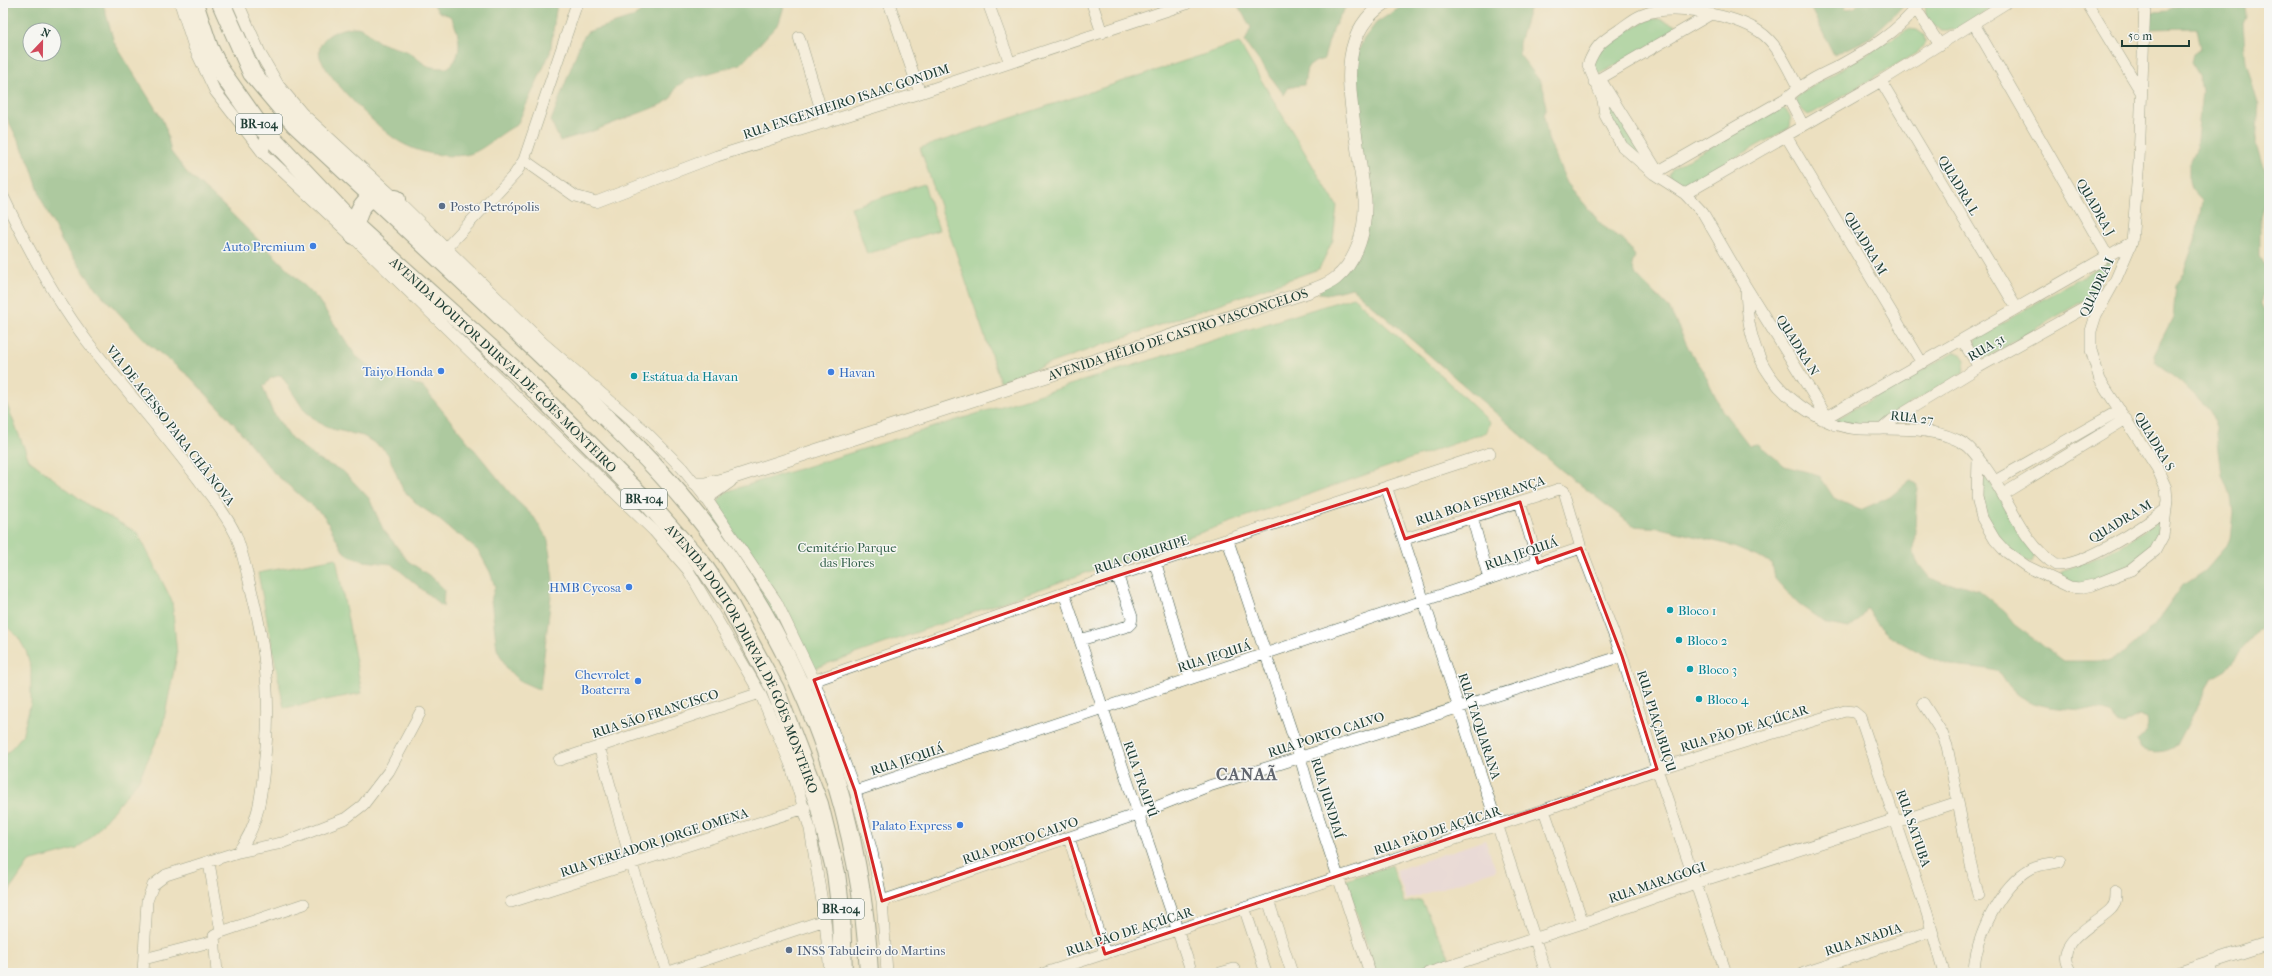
<svg xmlns="http://www.w3.org/2000/svg" width="2272" height="976" viewBox="0 0 2272 976" font-family="'IM FELL French Canon',serif">
  <rect width="100%" height="100%" fill="#f6f6f2"/>
  <filter id="ink" filterUnits="userSpaceOnUse"><feTurbulence type="fractalNoise" baseFrequency=".025" numOctaves="2"/><feDisplacementMap in="SourceGraphic" scale="8" xChannelSelector="R" yChannelSelector="G"/><feConvolveMatrix kernelMatrix="1 2 1 2 8 2 1 2 1" color-interpolation-filters="sRGB"/></filter>
  <filter id="wash" filterUnits="userSpaceOnUse"><feTurbulence type="fractalNoise" baseFrequency=".012" numOctaves="4" result="noise"/><feDisplacementMap in="SourceGraphic" scale="16" xChannelSelector="R" yChannelSelector="G"/><feGaussianBlur stdDeviation="0.9" result="paint"/><feColorMatrix in="noise" values="0 0 0 0 0 0 0 0 0 0 0 0 0 0 0 0 0 1.4 0 .05"/><feComposite in="paint" operator="in"/></filter>
  <g filter="url(#wash)">
    <rect width="100%" height="100%" fill="#ece0c0"/>
    <path fill="#e5d3f1" d="M1485 840 1496 870 1406 900 1396 870Z"/>
    <path fill="#73c98d" stroke="#498360" d="M1998 3 1957 30H1941L1926 19 1925 3Z
      M1650 19H1660L1682 28 1596 76C1595 72 1593 68 1593 64 1593 44 1635 27 1650 19Z
      M1908 29 1917 30 1924 35 1925 43 1918 52 1813 113 1808 115 1797 105 1796 99 1800 94Z
      M1239 43 1337 206 1333 240 1319 269 1000 381 920 148Z
      M1611 107 1616 108 1641 153 1639 157 1622 141 1607 112Z
      M1780 107C1790 111 1792 117 1790 127L1785 130 1687 185 1680 186 1671 181 1669 174 1673 168Z
      M924 184 939 230 867 254 851 207Z
      M2111 261 2093 295 1986 358 1980 356 1975 351V341L1980 336 2105 263Z
      M1353 297 1427 362 1490 422 1487 432 798 674 713 520C715 507 717 499 728 491Z
      M1954 352 1961 354 1965 360 1963 373 1872 426 1833 421Z
      M3 395 29 460 88 505 138 533 172 601 177 655 162 729 138 781 92 836 77 849 29 862 3 900V758L22 736 31 702V668L26 651 18 637 3 623Z
      M1986 475 2032 552 2034 557 2032 562C2005 561 1969 498 1986 475Z
      M2159 519C2158 529 2157 540 2151 549 2141 562 2098 581 2082 584 2074 585 2068 582 2061 578V571C2097 559 2130 543 2159 519Z
      M336 558 362 693 284 708 258 573Z
      M1392 865 1404 903 1421 900 1450 958 1404 973H1376L1346 880Z"/>
    <path fill="#5ead78" stroke="#3e7556" fill-rule="evenodd" d="M3 3H103L114 42 162 119 166 129 171 152 188 174 224 206 317 298 356 356 373 369 423 387 515 499 534 517 548 540 553 579 540 690 518 680 507 669 497 649 491 600 495 587 490 572 479 552 463 537 456 534 436 517 418 505 403 490 388 454 382 448 363 436 332 429 318 422 304 410 281 375 271 378 263 387 272 411 290 437 319 460 343 471 369 498 383 529 408 561 433 578 444 590 443 607 392 564 363 561 349 556 343 551 324 516 274 473 234 424 190 377 146 342 97 290 62 242 42 201 30 164 3 110ZM30 30H54V54H30Z
      M432 3H557L550 53 517 125C499 133 482 153 465 155 444 158 418 153 400 142 380 131 327 78 320 57 315 37 339 28 354 27 364 26 371 37 379 42 388 47 405 49 410 53 427 65 424 68 447 68 465 57 460 32 450 16L439 12Z
      M657 3H785L779 23 741 64 689 79 677 86 671 98 663 104 593 131 560 141 551 121 581 41 587 32 631 18Z
      M1236 3H1350C1335 18 1329 39 1324 59L1315 62 1307 68 1304 85 1289 87 1284 95 1245 42 1251 27Z
      M1407 3H1531L1519 43V54L1541 82 1544 90 1546 108 1544 116 1548 139 1567 183 1603 226 1625 241 1635 256 1632 265 1636 275 1669 308 1691 353 1702 368 1722 410 1749 445 1758 444 1785 466 1819 475 1834 498 1860 510 1890 497 1910 480 1917 485 1914 553 1917 562 1929 577 1944 584 1961 585 1978 590 2005 612 2016 626 2064 661H2107L2123 654 2154 626 2183 585 2204 571 2227 545 2230 538 2233 513 2231 497 2222 475 2216 426 2210 411 2180 382 2155 362 2154 354 2173 317 2176 286 2184 271 2195 240 2202 201 2191 189 2189 181V165L2196 149 2202 91 2199 75 2191 62 2193 54 2201 49 2197 28 2148 29 2151 12 2168 11 2183 3H2245L2246 17 2243 24 2246 62 2258 104 2255 144 2267 175V193L2260 218V255L2264 264 2269 265V287L2262 297 2261 305 2269 317V616L2226 670 2212 678 2177 745C2168 753 2150 754 2140 748L2138 740C2146 734 2149 729 2147 719L2139 716 2124 724 2116 722 2112 714 2104 711C2078 709 2034 711 2014 692 2008 687 2004 679 1999 672 1983 667 1967 667 1951 665 1938 664 1889 638 1881 628 1875 622 1871 614 1867 608L1863 616 1849 628 1827 624 1798 604 1775 579 1772 563 1726 544 1660 528 1633 526 1560 469 1352 288 1327 294 1318 293 1366 237 1352 67 1363 40 1376 23Z
      M1808 3H1845V9L1854 8 1859 3H1906L1871 37 1834 55Z"/>
  </g>
  <g filter="url(#ink)">
    <g fill="none" stroke-linecap="round" stroke-linejoin="round">
      <defs>
        <path id="minor" d="M180 3 194 47 215 91 263 153
          M238 3 261 55 279 86 302 113 396 199 543 343 645 431 682 468 706 498 776 601 814 680 855 791 872 852 882 901 887 973
          M889 3 920 93
          M988 3 1010 63
          M1092 3 1102 33
          M2087 3 2141 92
          M1916 9 1940 45
          M1974 24 2107 255
          M799 37 825 123
          M1600 79 1658 172
          M1881 81 2016 307
          M1594 82 1711 14
          M1798 87C1788 69 1778 44 1760 32 1735 15 1672 3 1642 15 1634 18 1626 25 1619 30 1602 41 1595 46 1588 65L1603 100 1605 115 1622 146 1654 174 1685 194 1703 213 1746 287 1827 417 1835 425
          M1788 97 1803 125
          M267 131 263 153 353 237 654 531 688 570 760 693 790 763 810 829 825 920 830 973
          M1786 136 1922 363
          M524 160 575 196 596 202 717 156 920 93 1186 4
          M1657 172 1788 97C1802 84 1818 76 1835 68 1866 51 1899 32 1920 3
          M1685 194 1881 81 2006 3
          M3 196C27 247 53 296 87 341 121 385 158 426 192 471 207 491 225 512 236 535 242 551 246 569 250 585 264 638 271 692 266 747 262 784 262 822 238 852
          M445 249 515 174 524 160 577 3
          M1746 288C1747 312 1749 334 1759 356 1775 393 1819 427 1860 429 1894 430 1936 425 1966 445 1972 449 1977 457 1982 463 2008 495 2021 543 2056 565 2084 566 2143 527 2165 510
          M1962 340 1979 367
          M1821 417H1827L2132 242
          M1883 428 1892 420 1979 367 2106 296
          M1978 459 1977 497 1982 518 1995 540 2005 551 2026 566 2070 587 2079 588 2093 585 2131 570 2155 551 2163 536 2167 500 2166 488 2157 468 2100 380 2091 350V331L2096 315 2116 279 2132 242 2139 161 2145 3
          M1995 481 2120 410
          M1387 489 1546 973
          M2003 494 2126 419
          M1520 502 1538 563
          M1472 517 1489 579
          M1405 539 1559 489 1564 491 1581 548 1622 656 1657 769 1726 973
          M1228 541 1300 757 1310 792 1370 973
          M1156 564 1190 678
          M1064 593 1192 973
          M1080 640 1128 626 1131 623 1132 617 1118 577
          M807 683 1064 593 1490 453
          M1923 703 1942 733 1947 746 1966 843 1978 895
          M599 746 632 865 667 973
          M559 760 760 693
          M855 791 1581 548
          M1544 810 1583 923
          M1897 822 1958 802
          M1069 838 1105 954
          M209 863 221 932 214 936 217 973
          M1268 900 1292 973
          M882 901 1138 814 1209 786 1622 656
          M511 902 805 808
          M1244 907 1266 973
          M221 932 304 904
          M144 959 214 941
          M2210 962 2213 973
          M143 973 147 901 153 885 166 875 238 852 282 843 346 818 363 805 389 771 420 713
          M666 973 825 920
          M1045 973 1544 810 1657 769 1845 711 1854 712 1860 717 1927 913 1944 973
          M1220 973 1234 969
          M1428 973 1583 923 1695 883 1896 819
          M1804 973 1932 931
          M1974 973C1975 938 2000 885 2032 868 2041 864 2050 864 2059 862L2060 860
          M2072 973C2048 944 2097 924 2111 909 2116 904 2116 898 2116 891"/>
        <g id="tertiary">
          <path id="s1" d="M695 484H705L734 477 1304 293C1314 289 1326 286 1335 279 1359 260 1366 227 1365 199 1361 174 1358 150 1354 125 1348 81 1341 31 1385 3"/>
          <path d="M706 498 730 481"/>
          <path d="M2177 973 2269 943"/>
        </g>
        <g id="trunk">
          <path id="s2" d="M194 3 209 48 220 70 256 121 355 226 520 375 650 505 702 564 728 602 775 689 819 804 836 873 841 914 843 973"/>
          <path d="M221 3 252 73 295 124C382 205 469 285 555 368 617 428 682 488 730 560 813 682 862 825 869 973"/>
          <path d="M354 235C355 222 359 201 374 198 380 197 390 199 396 199"/>
        </g>
      </defs>
      <use href="#minor" stroke="#3e5549" stroke-width="12"/>
      <use href="#tertiary" stroke="#3e5549" stroke-width="14"/>
      <use href="#trunk" stroke="#3e5549" stroke-width="20"/>
      <use href="#minor" stroke="#fff" stroke-width="11"/>
      <use href="#tertiary" stroke="#fff" stroke-width="13"/>
      <use href="#trunk" stroke="#fff" stroke-width="18"/>
    </g>
  </g>
  <path d="M0 0H2272V976H0ZM1387 489 1405 539 1520 502 1538 563 1581 548 1622 656 1657 769 1105 954 1069 838 882 901 855 791 814 680 1064 593Z" fill="#ece0c0" fill-opacity=".55" fill-rule="evenodd"/>
  <path fill="none" stroke="#d62828" stroke-width="3" stroke-linejoin="round" d="M1387 489 1405 539 1520 502 1538 563 1581 548 1622 656 1657 769 1105 954 1069 838 882 901 855 791 814 680 1064 593Z"/>
  <g fill="#5c6f8a" stroke="#f6f6f2" stroke-width="1.5">
    <circle cx="442" cy="206" r="4"/>
    <circle cx="789" cy="950" r="4"/>
  </g>
  <g fill="#3f7fe0" stroke="#f6f6f2" stroke-width="1.5">
    <circle cx="313" cy="246" r="4"/>
    <circle cx="441" cy="371" r="4"/>
    <circle cx="831" cy="372" r="4"/>
    <circle cx="629" cy="587" r="4"/>
    <circle cx="638" cy="681" r="4"/>
    <circle cx="960" cy="825" r="4"/>
  </g>
  <g fill="#0f9aa8" stroke="#f6f6f2" stroke-width="1.5">
    <circle cx="634" cy="376" r="4"/>
    <circle cx="1670" cy="610" r="4"/>
    <circle cx="1679" cy="640" r="4"/>
    <circle cx="1690" cy="669" r="4"/>
    <circle cx="1699" cy="699" r="4"/>
  </g>
  <g text-anchor="middle" stroke-width="3" stroke-linejoin="round" paint-order="stroke">
    <g fill="#f6f6f2" stroke="#60746d" stroke-width="1">
      <rect x="236" y="114" width="46" height="20" rx="3"/>
      <rect x="621" y="489" width="46" height="20" rx="3"/>
      <rect x="818" y="899" width="46" height="20" rx="3"/>
    </g>
    <g font-size="12" font-weight="bold" fill="#1f3d34">
      <text x="259" y="128">BR-104</text>
      <text x="644" y="503">BR-104</text>
      <text x="841" y="913">BR-104</text>
    </g>
    <g font-size="13" fill="#1f3d34" stroke="#f6f6f2">
      <text transform="translate(846 101) rotate(-18)" y="5">RUA ENGENHEIRO ISAAC GONDIM</text>
      <text transform="translate(1959 185) rotate(59)" y="5">QUADRA L</text>
      <text transform="translate(2096 207) rotate(60)" y="5">QUADRA J</text>
      <text transform="translate(1866 243) rotate(59)" y="5">QUADRA M</text>
      <text transform="translate(2096 287) rotate(-65)" y="5">QUADRA I</text>
      <text dy="5" stroke="none"><textPath href="#s1" startOffset="506">AVENIDA HÉLIO DE CASTRO VASCONCELOS</textPath></text>
      <text transform="translate(1798 345) rotate(58)" y="5">QUADRA N</text>
      <text transform="translate(1986 347) rotate(-30)" y="5">RUA 31</text>
      <text dy="5" stroke="none"><textPath href="#s2" startOffset="482">AVENIDA DOUTOR DURVAL DE GÓES MONTEIRO</textPath></text>
      <text transform="translate(1912 417) rotate(6)" y="5">RUA 27</text>
      <text transform="translate(171 425) rotate(52)" y="5">VIA DE ACESSO PARA CHÃ NOVA</text>
      <text transform="translate(2155 441) rotate(59)" y="5">QUADRA S</text>
      <text transform="translate(1480 500) rotate(-18)" y="5">RUA BOA ESPERANÇA</text>
      <text transform="translate(2120 521) rotate(-31)" y="5">QUADRA M</text>
      <text transform="translate(1521 553) rotate(-19)" y="5">RUA JEQUIÁ</text>
      <text transform="translate(1141 554) rotate(-18)" y="5">RUA CORURIPE</text>
      <text transform="translate(1214 656) rotate(-18)" y="5">RUA JEQUIÁ</text>
      <text dy="5" stroke="none"><textPath href="#s2" startOffset="866">AVENIDA DOUTOR DURVAL DE GÓES MONTEIRO</textPath></text>
      <text transform="translate(655 713) rotate(-18)" y="5">RUA SÃO FRANCISCO</text>
      <text transform="translate(1657 721) rotate(73)" y="5">RUA PIAÇABUÇU</text>
      <text transform="translate(1480 726) rotate(72)" y="5">RUA TAQUARANA</text>
      <text transform="translate(1744 728) rotate(-17)" y="5">RUA PÃO DE AÇÚCAR</text>
      <text transform="translate(1326 734) rotate(-18)" y="5">RUA PORTO CALVO</text>
      <text transform="translate(907 759) rotate(-18)" y="5">RUA JEQUIÁ</text>
      <text transform="translate(1141 779) rotate(71)" y="5">RUA TRAIPÚ</text>
      <text transform="translate(1328 798) rotate(73)" y="5">RUA JUNDIAÍ</text>
      <text transform="translate(1914 828) rotate(71)" y="5">RUA SATUBA</text>
      <text transform="translate(1437 830) rotate(-18)" y="5">RUA PÃO DE AÇÚCAR</text>
      <text transform="translate(1020 840) rotate(-19)" y="5">RUA PORTO CALVO</text>
      <text transform="translate(654 842) rotate(-18)" y="5">RUA VEREADOR JORGE OMENA</text>
      <text transform="translate(1657 882) rotate(-19)" y="5">RUA MARAGOGI</text>
      <text transform="translate(1129 931) rotate(-18)" y="5">RUA PÃO DE AÇÚCAR</text>
      <text transform="translate(1863 939) rotate(-18)" y="5">RUA ANADIA</text>
    </g>
    <g font-size="13" fill="#4e5e75" stroke="#f6f6f2" text-anchor="start">
      <text x="450" y="211">Posto Petrópolis</text>
      <text x="797" y="955">INSS Tabuleiro do Martins</text>
    </g>
    <g font-size="13" fill="#366cbe" stroke="#f6f6f2" text-anchor="end">
      <text x="305" y="251">Auto Premium</text>
      <text x="433" y="376">Taiyo Honda</text>
      <text x="839" y="377" text-anchor="start">Havan</text>
      <text x="621" y="592">HMB Cycosa</text>
      <text x="630" y="679">Chevrolet<tspan x="630" dy="15">Boaterra</tspan></text>
      <text x="952" y="830">Palato Express</text>
    </g>
    <g font-size="13" fill="#0d838f" stroke="#f6f6f2" text-anchor="start">
      <text x="642" y="381">Estátua da Havan</text>
      <text x="1678" y="615">Bloco 1</text>
      <text x="1687" y="645">Bloco 2</text>
      <text x="1698" y="674">Bloco 3</text>
      <text x="1707" y="704">Bloco 4</text>
    </g>
    <g font-size="13" fill="#34604a" stroke="#f6f6f2">
      <text x="847" y="552">Cemitério Parque<tspan x="847" dy="15">das Flores</tspan></text>
    </g>
    <g font-size="17" font-weight="bold" letter-spacing="1" fill="#61666e" stroke="#f6f6f2">
      <text x="1247" y="780">CANAÃ</text>
    </g>
  </g>
  <rect width="2272" height="976" fill="none" stroke="#f6f6f2" stroke-width="16"/>
  <g transform="translate(42 42) rotate(22)"><circle r="19" fill="#f6f6f2" stroke="#a0aca6"/>
  <path d="M0-3L7 15L0 10L-7 15Z" fill="#d1495b"/>
  <text y="-6" font-size="11" font-weight="bold" text-anchor="middle" fill="#1f3d34">N</text>
  </g>
  <path d="M2122 40v6h67v-6" fill="none" stroke="#1f3d34" stroke-width="2"/>
  <text x="2128" y="40" font-size="12" fill="#1f3d34" stroke="#f6f6f2" stroke-width="3" paint-order="stroke">50 m</text>
</svg>
